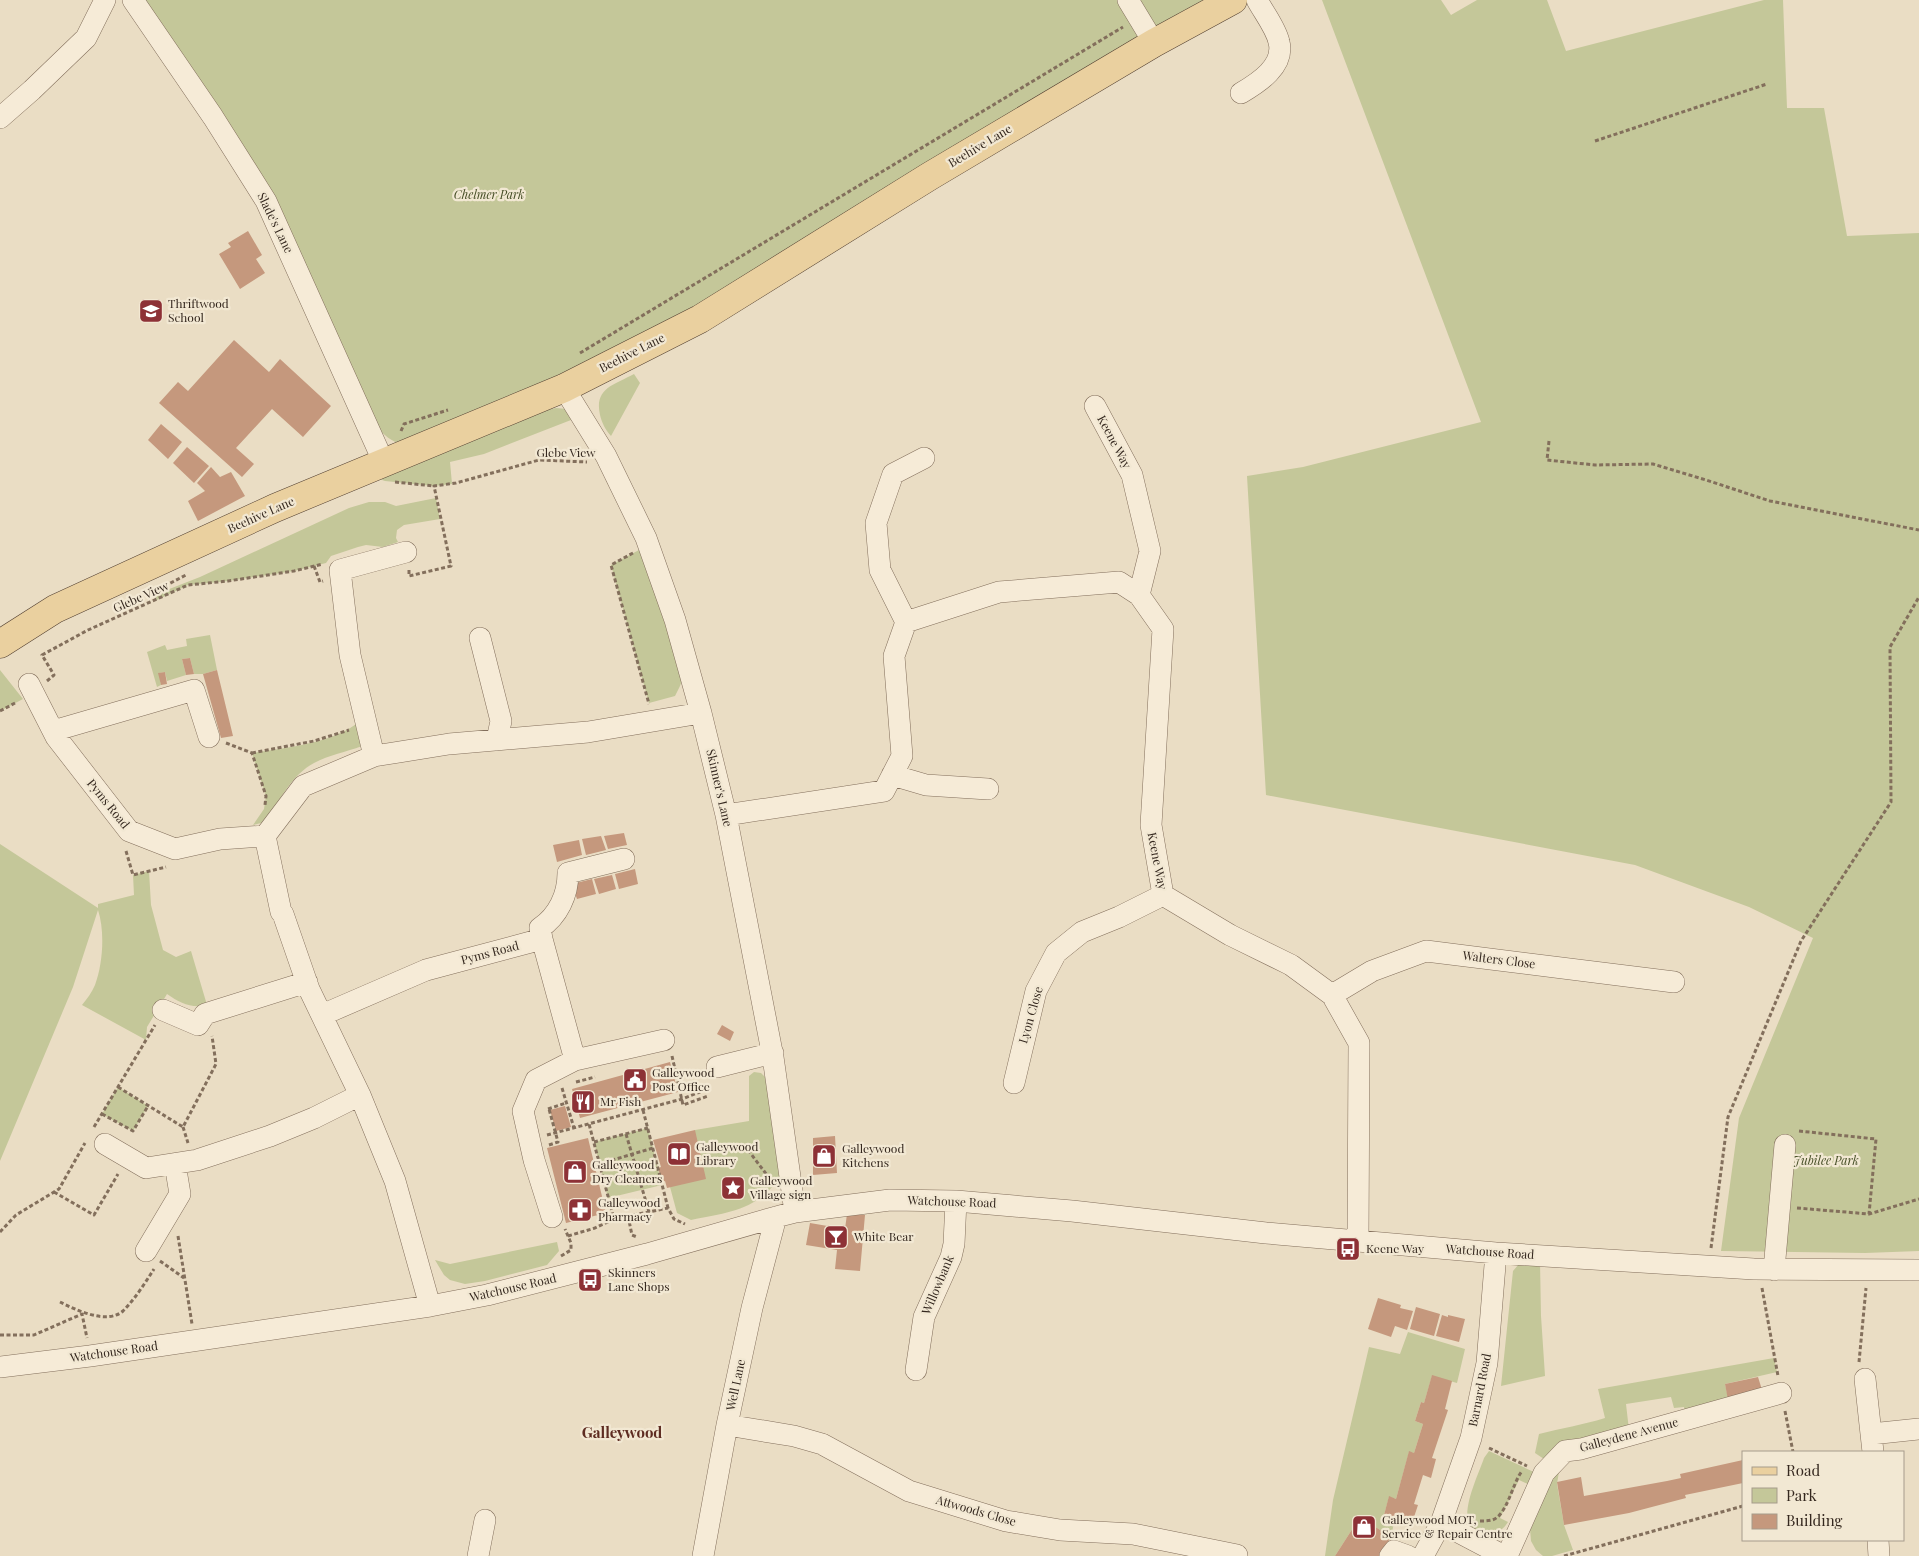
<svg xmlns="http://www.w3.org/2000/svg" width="1919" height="1556" viewBox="0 0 1919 1556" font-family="'Playfair Display',serif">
  <rect width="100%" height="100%" fill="#eaddc4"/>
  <path fill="#c4c799" d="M145 0H1214L638 340 403 445C391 441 384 436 377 426Z
    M1322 0H1441L1451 15 1477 0H1547L1566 51 1764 0H1783L1787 108H1824L1847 236 1919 233V1251L1865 1253 1721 1251 1739 1118 1813 938 1749 907 1635 865 1266 795 1247 476 1303 467 1481 422Z
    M634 374 640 383 611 436C605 429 602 423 600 415 594 388 614 385 634 374Z
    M556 408 567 409 571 420 484 454 450 462 452 484 434 486 385 481 382 480 378 474 538 412Z
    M436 498 440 519 404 525 397 530 396 538 398 542 383 547 366 545 358 547 331 556 326 563 294 571 228 581 188 585 157 600 154 595 200 577 349 508 369 502H385L396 506Z
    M639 550 653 582 683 677 680 686 675 696 649 703 611 565Z
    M210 635 217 670 203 674H194L190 658 182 659 186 675 167 681 165 672 159 673 161 685 157 687 147 652 165 645 167 650 187 646 186 639Z
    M0 670 23 699 0 711Z
    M360 721 362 746C346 752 329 755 314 763 293 774 278 800 269 821L253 825 264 809 266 796 252 753C285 748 335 743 360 721Z
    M0 844 98 908V904L134 895 133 875 149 871 151 905 163 950 176 957 191 951 207 1005C192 1009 180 1003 167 994L147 1027 146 1040 82 1005C87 999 92 992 95 985 103 964 105 931 98 910L73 987 0 1161Z
    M754 1072 761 1073 766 1078 780 1177C756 1211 730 1212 691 1220L677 1213 670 1187 695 1130 749 1121V1076Z
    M118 1087 148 1106 133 1131 102 1114Z
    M648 1128 662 1185 608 1198 594 1142Z
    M557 1242 559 1251 547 1265 485 1281 465 1284 450 1280 444 1275 435 1260 450 1264Z
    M1540 1261 1541 1316 1545 1376 1501 1386 1513 1271 1519 1264Z
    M1408 1332 1465 1349 1457 1383 1432 1376 1424 1403 1421 1402 1415 1421 1423 1424 1414 1453 1409 1452 1396 1499 1389 1497 1384 1515 1395 1518 1391 1537 1360 1517 1335 1556H1325L1333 1500 1369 1347 1400 1354Z
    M1774 1358 1777 1372 1725 1384 1730 1407 1686 1419 1684 1407 1674 1408 1671 1397 1626 1404 1629 1430C1595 1438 1572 1435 1544 1459L1535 1453 1539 1434C1561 1428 1583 1425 1605 1418L1598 1389Z
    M1489 1451 1536 1473 1530 1485 1519 1480 1500 1518 1508 1522C1503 1530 1496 1535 1485 1535 1449 1532 1478 1477 1484 1458Z
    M1560 1465 1557 1484 1564 1525 1573 1550 1552 1556H1543L1536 1550 1531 1541 1530 1529 1547 1489Z"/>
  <path fill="#c5987d" d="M248 231 262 255 256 259 265 273 240 289 219 254 231 247 228 243Z
    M234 340 269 372 280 359 331 406 303 437 272 409 236 448 254 464 242 477 159 403 178 382 188 391Z
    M161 424 182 442 168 459 148 440Z
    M187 447 209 466 194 483 173 463Z
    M211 467 220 477 231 472 245 496 198 521 188 501 205 491 197 483Z
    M190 658 194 674 186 675 182 659Z
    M217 670 233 736 221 738 203 674Z
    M165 672 167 684 161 685 158 673Z
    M624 833 627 845 608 849 604 836Z
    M601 836 606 850 586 855 582 839Z
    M579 840 582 855 557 862 553 845Z
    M635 869 638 884 619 889 615 874Z
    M612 875 616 889 599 894 594 879Z
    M592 879 596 894 577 899 572 884Z
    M722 1025 734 1032 730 1041 717 1034Z
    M670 1062 678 1092 580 1118 572 1089Z
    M565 1106 571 1127 556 1131 550 1110Z
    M695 1130 706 1179 667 1188 665 1181 662 1182 658 1168 661 1167 653 1140Z
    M835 1136 837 1173 813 1175V1138Z
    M588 1138 606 1213 566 1223 547 1148Z
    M847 1214 865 1215 860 1271 835 1269 837 1250 806 1245 810 1223 845 1229Z
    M1378 1298 1401 1305 1400 1308 1413 1311 1407 1330 1395 1326 1391 1337 1368 1329Z
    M1416 1307 1440 1314 1434 1336 1410 1329Z
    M1442 1315 1448 1317V1315L1465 1319 1459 1342 1436 1336Z
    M1432 1375 1452 1381 1445 1409 1448 1410 1432 1458 1436 1459 1431 1478 1423 1475 1414 1504 1418 1505 1412 1523 1384 1515 1389 1496 1396 1499 1409 1451 1414 1453 1423 1424 1415 1421 1421 1402 1424 1403Z
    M1758 1377 1763 1393 1728 1400 1725 1384Z
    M1743 1460V1483L1685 1495 1686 1498 1629 1513 1564 1525 1557 1482 1581 1477 1584 1496 1667 1481 1681 1478 1680 1474Z
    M1360 1517 1391 1537 1379 1556H1335Z"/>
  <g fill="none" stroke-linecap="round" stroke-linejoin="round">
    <defs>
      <path id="minor" d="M133 0 213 117 266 201 384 463
        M1128 0 1154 43
        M1241 93C1258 83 1285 66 1279 42 1276 28 1264 13 1257 0
        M0 118 32 90 86 38 105 0
        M564 388 606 456 646 538 675 620 701 713 726 815 773 1057 795 1212
        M1095 406 1132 475 1150 551 1139 595 1163 629 1151 825 1163 895 1230 935 1291 965 1332 995 1359 1043 1358 1241
        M906 622 999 592 1119 582 1139 595
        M480 638 501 721 497 740
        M29 684 56 737 129 831 175 849 220 839 265 836
        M53 731 194 690 209 737
        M374 756 350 655 340 570 406 552
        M892 775 926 785 988 789
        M726 815 884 791 902 756 894 656 906 622 880 570 876 523 893 474 924 458
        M542 939 540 928C558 916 568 895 568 873L624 859
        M1332 995 1372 971 1426 951 1674 982
        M163 1010 198 1025 205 1014 307 982
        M322 1015 426 970 542 939 575 1060
        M717 1067 773 1053
        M1014 1083 1036 991 1056 953 1082 932 1119 917 1163 895
        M105 1144 146 1168 197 1160 270 1136 314 1118 360 1095
        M552 1217 534 1160 523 1111 536 1080 575 1060 664 1040
        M146 1251 180 1194 175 1164
        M1774 1270 1785 1145
        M430 1306 395 1181 360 1095 309 989 283 914 281 912 265 836 303 786 374 756 449 744 588 732 701 713
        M0 1367 90 1356 430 1306 487 1295 647 1254 776 1217 795 1212 890 1200 956 1201 1072 1211 1266 1233 1496 1253 1754 1269 1919 1270
        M916 1370 924 1317 951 1257 954 1244 956 1201
        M1865 1379 1873 1452
        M727 1425 794 1436 822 1444 909 1491 1006 1521 1060 1530 1133 1534 1237 1555
        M1871 1434 1919 1429
        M1441 1523 1504 1556
        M1878 1540 1879 1556
        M478 1556 485 1520
        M703 1556 727 1425 752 1308 776 1217
        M1390 1556 1394 1551 1408 1556
        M1423 1556 1441 1523 1471 1438 1487 1363 1496 1253
        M1507 1556 1544 1473 1565 1451 1581 1449 1781 1393"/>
      <path id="major" d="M0 644 55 609 275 508 564 388 700 319 930 176 1154 43 1233 0"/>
    </defs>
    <use href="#minor" stroke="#836f5c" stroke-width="22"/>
    <use href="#major" stroke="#513e30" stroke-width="29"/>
    <path stroke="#836f5c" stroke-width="3" stroke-dasharray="4 2.5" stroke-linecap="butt" d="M1595 141 1767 84
      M580 353 1123 27
      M401 431 404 424 448 410
      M1549 441 1547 460 1595 465 1653 464 1706 480 1770 501 1919 530
      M395 482 434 486
      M633 553 611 565 649 704
      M314 566 320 582 323 581
      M409 570V576L451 566 434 486 456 483 539 460 587 462
      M153 592 186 575
      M47 681 54 675 42 655 88 630 188 585 228 581 294 571 323 564
      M0 711 17 702
      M226 743 252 753 266 796 265 805
      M252 753 314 741 349 730
      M126 851 133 875 166 867
      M672 1056 683 1105 708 1096
      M576 1082 595 1077
      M118 1087 183 1127 216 1064 212 1036
      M562 1088 574 1128
      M548 1109 566 1103
      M643 1110 668 1208
      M102 1114 133 1131 148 1106
      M94 1127 155 1025
      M183 1127 188 1143
      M1799 1131 1876 1139 1869 1214
      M626 1134 649 1212
      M547 1135 682 1099 705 1090
      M594 1142 648 1128
      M549 1145 558 1142 549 1109
      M748 1150 770 1179
      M599 1164 653 1148
      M54 1192 94 1215 118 1174
      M1797 1208 1869 1214 1919 1199
      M628 1216 632 1235 637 1237
      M614 1219 668 1208 674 1219 685 1224
      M0 1232 16 1215 59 1189 85 1143
      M178 1236 192 1324
      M568 1236 595 1228 614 1219 589 1124
      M1711 1248 1728 1117 1801 941 1891 802 1890 647 1919 597
      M561 1256 571 1250V1243L565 1229
      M160 1261 184 1278
      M1762 1288 1778 1376
      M60 1302C76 1310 107 1325 123 1311 135 1299 145 1283 154 1269
      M0 1335H34L82 1314 87 1338
      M1859 1362 1866 1288
      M1785 1411 1793 1452
      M1489 1448 1527 1466
      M1480 1521C1484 1521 1488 1521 1492 1520 1507 1516 1512 1484 1522 1471
      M1564 1556 1743 1506"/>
    <use href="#minor" stroke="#f6ebd7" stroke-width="21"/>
    <use href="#major" stroke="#ead09f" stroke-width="28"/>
  </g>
  <defs>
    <symbol id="school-square" viewBox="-11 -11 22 22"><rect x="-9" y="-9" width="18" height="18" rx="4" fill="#8d3136" stroke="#f2e8d3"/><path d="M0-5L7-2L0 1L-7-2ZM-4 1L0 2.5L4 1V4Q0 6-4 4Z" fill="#fff"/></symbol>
    <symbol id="civic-square" viewBox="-11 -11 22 22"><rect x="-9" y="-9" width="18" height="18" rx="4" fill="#8d3136" stroke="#f2e8d3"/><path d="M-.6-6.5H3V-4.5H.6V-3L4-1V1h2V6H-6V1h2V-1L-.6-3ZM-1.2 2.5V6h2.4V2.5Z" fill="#fff"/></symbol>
    <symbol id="restaurant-square" viewBox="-11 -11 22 22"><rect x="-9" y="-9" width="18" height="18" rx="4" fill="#8d3136" stroke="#f2e8d3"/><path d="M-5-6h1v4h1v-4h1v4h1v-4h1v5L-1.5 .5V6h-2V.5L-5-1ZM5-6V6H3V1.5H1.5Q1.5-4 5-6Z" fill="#fff"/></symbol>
    <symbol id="library-square" viewBox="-11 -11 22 22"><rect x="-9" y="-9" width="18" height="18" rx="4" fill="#8d3136" stroke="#f2e8d3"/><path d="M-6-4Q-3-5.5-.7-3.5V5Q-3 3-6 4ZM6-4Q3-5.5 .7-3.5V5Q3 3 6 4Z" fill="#fff"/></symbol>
    <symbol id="shop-square" viewBox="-11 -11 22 22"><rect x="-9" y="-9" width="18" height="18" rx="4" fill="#8d3136" stroke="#f2e8d3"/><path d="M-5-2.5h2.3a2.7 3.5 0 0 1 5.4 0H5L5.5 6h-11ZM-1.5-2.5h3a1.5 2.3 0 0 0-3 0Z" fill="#fff"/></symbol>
    <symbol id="sight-square" viewBox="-11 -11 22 22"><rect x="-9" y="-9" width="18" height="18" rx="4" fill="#8d3136" stroke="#f2e8d3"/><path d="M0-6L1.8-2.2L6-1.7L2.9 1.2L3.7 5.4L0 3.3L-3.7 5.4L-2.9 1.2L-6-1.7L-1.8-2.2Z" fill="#fff"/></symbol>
    <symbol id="pharmacy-square" viewBox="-11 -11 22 22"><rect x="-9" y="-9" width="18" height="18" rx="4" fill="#8d3136" stroke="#f2e8d3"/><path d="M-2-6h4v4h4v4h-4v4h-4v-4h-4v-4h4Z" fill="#fff"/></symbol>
    <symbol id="bar-square" viewBox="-11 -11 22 22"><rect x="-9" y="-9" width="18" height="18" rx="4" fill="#8d3136" stroke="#f2e8d3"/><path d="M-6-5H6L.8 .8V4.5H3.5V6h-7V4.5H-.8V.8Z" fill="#fff"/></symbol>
    <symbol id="bus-square" viewBox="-11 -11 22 22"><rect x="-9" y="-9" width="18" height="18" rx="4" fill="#8d3136" stroke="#f2e8d3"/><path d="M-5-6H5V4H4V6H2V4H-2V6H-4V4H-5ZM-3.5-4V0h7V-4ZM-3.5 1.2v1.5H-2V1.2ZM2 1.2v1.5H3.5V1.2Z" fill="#fff"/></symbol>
  </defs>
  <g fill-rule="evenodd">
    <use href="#school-square" x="137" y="297" width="28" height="28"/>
    <use href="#civic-square" x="621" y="1066" width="28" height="28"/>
    <use href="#restaurant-square" x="569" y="1088" width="28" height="28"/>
    <use href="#library-square" x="665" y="1140" width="28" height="28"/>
    <use href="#shop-square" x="810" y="1142" width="28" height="28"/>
    <use href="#shop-square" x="561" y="1158" width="28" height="28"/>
    <use href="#sight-square" x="719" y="1174" width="28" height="28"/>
    <use href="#pharmacy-square" x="566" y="1196" width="28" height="28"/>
    <use href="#bar-square" x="822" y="1223" width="28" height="28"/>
    <use href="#bus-square" x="1334" y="1235" width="28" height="28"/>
    <use href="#bus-square" x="576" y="1266" width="28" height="28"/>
    <use href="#shop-square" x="1350" y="1513" width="28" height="28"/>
  </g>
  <g text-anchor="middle" stroke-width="4.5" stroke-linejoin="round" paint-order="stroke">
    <g font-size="12" fill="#35281f" stroke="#f2e8d3">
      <text transform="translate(980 146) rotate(-31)" y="4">Beehive Lane</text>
      <text transform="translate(275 223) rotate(64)" y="4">Slade's Lane</text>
      <text transform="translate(632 353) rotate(-27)" y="4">Beehive Lane</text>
      <text transform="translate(1114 442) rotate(62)" y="4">Keene Way</text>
      <text x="566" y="457">Glebe View</text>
      <text transform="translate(261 515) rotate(-24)" y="4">Beehive Lane</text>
      <text transform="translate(141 597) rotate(-24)" y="4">Glebe View</text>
      <text transform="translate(719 788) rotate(77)" y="4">Skinner's Lane</text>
      <text transform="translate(108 804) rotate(51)" y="4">Pyms Road</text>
      <text transform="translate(1157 861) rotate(79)" y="4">Keene Way</text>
      <text transform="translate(490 953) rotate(-15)" y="4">Pyms Road</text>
      <text transform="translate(1499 960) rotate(7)" y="4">Walters Close</text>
      <text transform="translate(1031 1015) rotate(-74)" y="4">Lyon Close</text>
      <text transform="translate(952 1202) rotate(2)" y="4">Watchouse Road</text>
      <text transform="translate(1490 1252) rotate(4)" y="4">Watchouse Road</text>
      <text transform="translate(938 1285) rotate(-67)" y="4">Willowbank</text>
      <text transform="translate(513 1288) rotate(-13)" y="4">Watchouse Road</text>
      <text transform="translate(114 1352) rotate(-8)" y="4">Watchouse Road</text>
      <text transform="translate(736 1385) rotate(-78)" y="4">Well Lane</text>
      <text transform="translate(1480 1390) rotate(-79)" y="4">Barnard Road</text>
      <text transform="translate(1629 1435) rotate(-15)" y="4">Galleydene Avenue</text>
      <text transform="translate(976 1511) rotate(16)" y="4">Attwoods Close</text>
    </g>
    <g font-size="12" font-style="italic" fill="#474f27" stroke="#f2e8d3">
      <text x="489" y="199">Chelmer Park</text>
      <text x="1826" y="1165">Jubilee Park</text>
    </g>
    <g font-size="12" fill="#35281f" stroke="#f2e8d3" text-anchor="start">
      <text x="168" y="308">Thriftwood<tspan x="168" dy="14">School</tspan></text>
      <text x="652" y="1077">Galleywood<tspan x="652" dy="14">Post Office</tspan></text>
      <text x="600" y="1106">Mr Fish</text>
      <text x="696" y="1151">Galleywood<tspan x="696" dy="14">Library</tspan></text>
      <text x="842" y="1153">Galleywood<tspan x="842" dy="14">Kitchens</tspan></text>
      <text x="592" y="1169">Galleywood<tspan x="592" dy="14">Dry Cleaners</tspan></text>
      <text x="750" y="1185">Galleywood<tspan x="750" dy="14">Village sign</tspan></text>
      <text x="598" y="1207">Galleywood<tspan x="598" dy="14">Pharmacy</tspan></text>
      <text x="854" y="1241">White Bear</text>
      <text x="1366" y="1253">Keene Way</text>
      <text x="608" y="1277">Skinners<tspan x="608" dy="14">Lane Shops</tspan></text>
      <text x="1382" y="1524">Galleywood MOT,<tspan x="1382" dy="14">Service &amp; Repair Centre</tspan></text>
    </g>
    <g font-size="15" font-weight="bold" fill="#5e2c22" stroke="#f2e8d3">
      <text x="622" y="1438">Galleywood</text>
    </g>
  </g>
  <rect x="1742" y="1451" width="162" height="90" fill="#f2e8d3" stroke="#a69b8b"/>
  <rect x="1752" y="1467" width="25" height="8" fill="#ead09f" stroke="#a69b8b"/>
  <text x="1786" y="1476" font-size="15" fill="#35281f">Road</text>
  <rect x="1752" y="1488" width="25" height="15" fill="#c4c799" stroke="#a69b8b"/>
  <text x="1786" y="1501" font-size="15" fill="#35281f">Park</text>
  <rect x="1752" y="1514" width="25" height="15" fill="#c5987d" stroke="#a69b8b"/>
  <text x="1786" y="1526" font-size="15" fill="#35281f">Building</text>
</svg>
